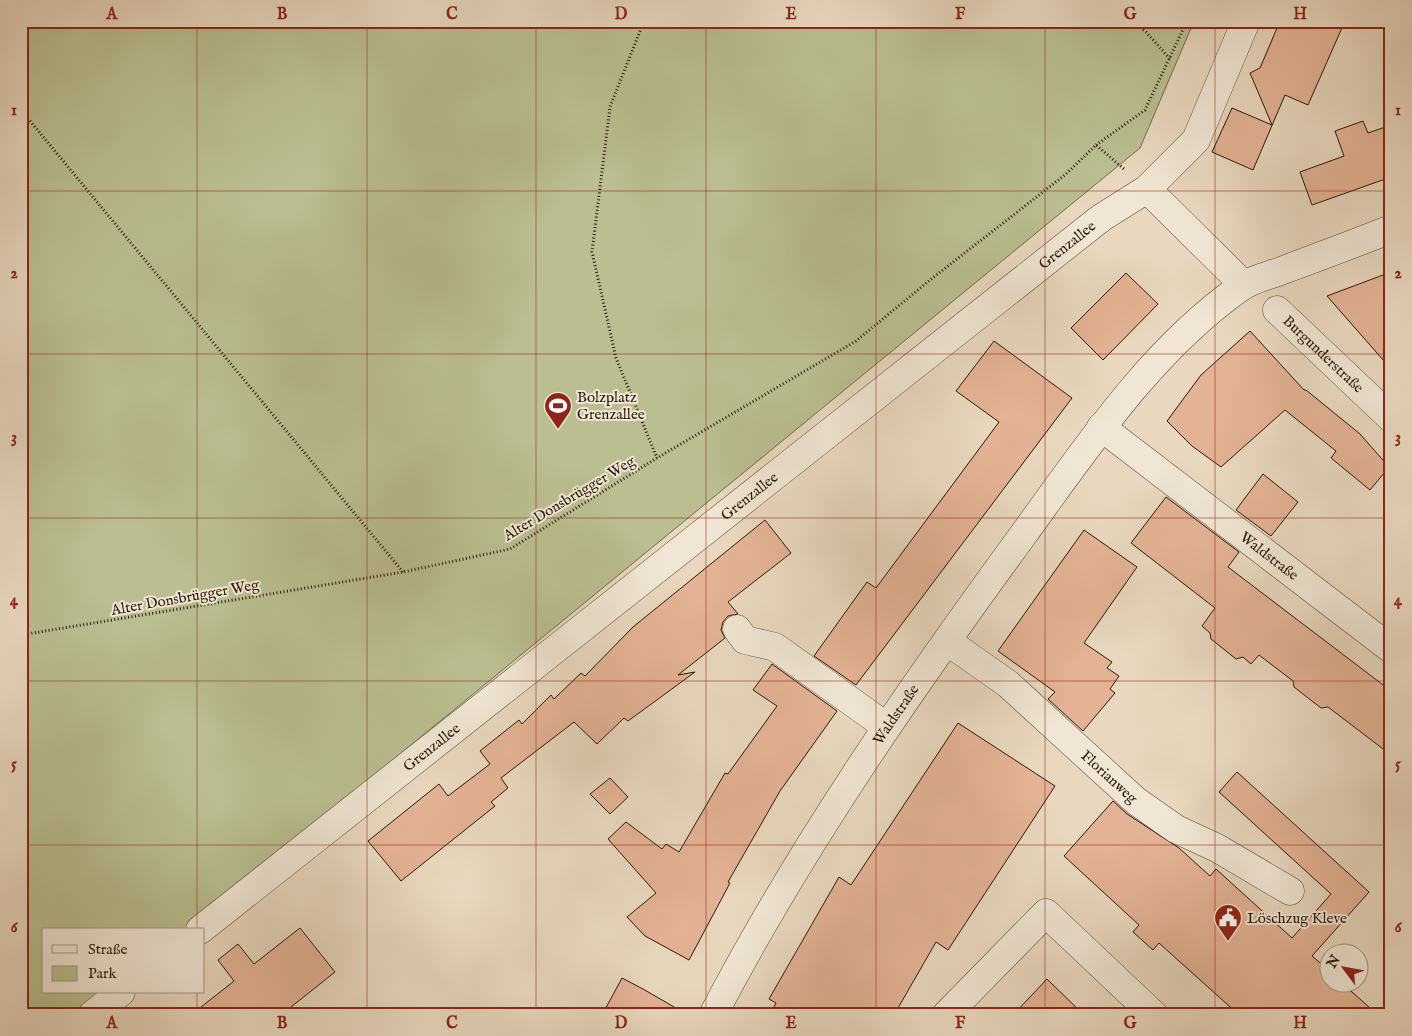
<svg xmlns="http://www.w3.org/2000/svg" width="1412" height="1036" viewBox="0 0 1412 1036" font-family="'IM FELL English',serif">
  <rect width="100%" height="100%" fill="#e9d8bf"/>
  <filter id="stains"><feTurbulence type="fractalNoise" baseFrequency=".004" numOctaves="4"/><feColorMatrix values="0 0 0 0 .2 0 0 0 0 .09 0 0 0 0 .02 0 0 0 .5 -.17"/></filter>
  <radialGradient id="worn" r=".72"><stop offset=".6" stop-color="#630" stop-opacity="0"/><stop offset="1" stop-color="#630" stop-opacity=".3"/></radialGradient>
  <path fill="#babe90" stroke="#726c4c" d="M21 21H1194L1140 148 185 930H44V992H109L81 1015H21Z"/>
  <path fill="#e4b395" stroke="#2a1a09" d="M1280 21H1345L1308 105 1285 95 1253 170 1212 152 1232 108 1272 125 1250 73 1260 68Z
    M1363 121 1368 133 1391 125V177L1312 205 1300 172 1344 156 1335 131Z
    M1391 272V369L1327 296Z
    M1126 273 1158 304 1103 360 1071 328Z
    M1250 331 1304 390H1306L1360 434 1389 467 1370 490 1331 458 1336 451 1285 410 1221 467 1192 446 1167 421 1201 375Z
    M994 341 1072 398 856 685 814 656 867 582 876 588 999 422 956 391Z
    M1263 474 1298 502 1271 536 1236 510Z
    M1166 497 1239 552 1228 567 1391 691V755L1328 707 1321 708 1294 687 1293 681 1259 655 1251 664 1243 657 1236 659 1211 639 1210 633 1202 626 1215 608 1131 543Z
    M765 520 791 553 728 602 738 614 728 616 723 622 721 630 725 638 678 675 695 672 628 721 624 718 597 744 574 722 501 778 508 788 491 802 495 806 401 881 368 841 439 784 448 796 490 764 480 751 519 720 522 724 551 695 554 699 581 673 585 676 633 627Z
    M1084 530 1137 567 1084 643 1112 662 1107 668 1119 676 1110 689 1115 693 1083 731 1048 699 1055 692 998 651Z
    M772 664 837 711 780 791 728 882 730 883 689 960 645 936 627 917 656 893 608 839 626 822 662 849 666 844 679 852 725 773 728 774 777 706 753 690Z
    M958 723 1055 786 948 950 936 942 894 1015H770L776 1003 769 999 839 877 851 885Z
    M1237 772 1369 892 1312 956 1330 971V984H1343L1378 1015H1239L1159 943 1153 950 1133 932 1139 925 1064 856 1113 801 1127 814 1179 848 1210 876 1216 869 1292 938 1331 894 1219 792Z
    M610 778 628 797 610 814 590 794Z
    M300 928 335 972 281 1015H191L234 981 218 960 238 944 254 964Z
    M622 978 643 989 688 1015H602Z
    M1047 979 1084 1015H1013Z"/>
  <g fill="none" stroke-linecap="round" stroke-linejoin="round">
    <defs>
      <g id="minor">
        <path d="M1147 189 1244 285"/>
        <path id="s1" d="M1277 310 1391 418"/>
        <path id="s2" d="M1101 427 1391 649"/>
        <path d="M737 629 745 640 775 647 887 727"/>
        <path id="s3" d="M947 641 1008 684 1136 801 1176 829 1217 848 1290 891"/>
        <path id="s4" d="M200 930 1101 218 1147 189 1196 140 1246 21"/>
        <path d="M92 1015 121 992"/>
        <path id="s5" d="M713 1015C801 846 911 688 1023 535 1087 447 1151 350 1241 287 1254 278 1272 275 1286 269 1321 256 1356 243 1391 229"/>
        <path d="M946 1015 1046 913 1154 1015"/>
      </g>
    </defs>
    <use href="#minor" stroke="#5a4a36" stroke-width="29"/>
    <path stroke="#2a1a09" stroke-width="3" stroke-dasharray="1 2.5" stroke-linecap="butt" d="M644 21 610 107 592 252 616 358 657 458
      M1132 21 1146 32 1170 59
      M21 110 403 572
      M1096 145 1145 110 1187 21
      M21 635 403 572 510 549 657 458 856 341 930 280 1066 174 1096 145 1124 169"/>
    <use href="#minor" stroke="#f1e6d5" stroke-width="28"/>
  </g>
  <path fill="none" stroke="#8f2418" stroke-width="1" stroke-opacity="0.55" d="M197 21V930M367 21V1015M536 21V1015M706 21V1015M876 21V1015M1045 21V1015M1215 21V1015M21 191H1391M21 354H1391M21 518H1391M21 681H1391M21 845H1391M197 992V1015"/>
  <defs>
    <symbol id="stadium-pin" viewBox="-11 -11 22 30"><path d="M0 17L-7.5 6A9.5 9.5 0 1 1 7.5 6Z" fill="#8f2418" stroke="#f1e6d5"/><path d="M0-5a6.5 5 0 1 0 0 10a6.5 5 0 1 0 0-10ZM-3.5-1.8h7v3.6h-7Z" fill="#fff"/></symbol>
    <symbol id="civic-pin" viewBox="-11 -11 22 30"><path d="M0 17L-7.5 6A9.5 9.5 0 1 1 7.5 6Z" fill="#8f2418" stroke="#f1e6d5"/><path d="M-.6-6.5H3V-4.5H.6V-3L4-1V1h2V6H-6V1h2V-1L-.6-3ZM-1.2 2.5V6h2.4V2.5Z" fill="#fff"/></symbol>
  </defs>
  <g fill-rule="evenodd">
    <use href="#stadium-pin" x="542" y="390" width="32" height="43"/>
    <use href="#civic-pin" x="1212" y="902" width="32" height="43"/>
  </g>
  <g text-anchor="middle" stroke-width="4" stroke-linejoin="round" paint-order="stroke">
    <g font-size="15" fill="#2a1a09" stroke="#f1e6d5">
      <text dy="5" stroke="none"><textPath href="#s4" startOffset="1105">Grenzallee</textPath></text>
      <text dy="5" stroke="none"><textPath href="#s1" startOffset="64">Burgunderstraße</textPath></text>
      <text dy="5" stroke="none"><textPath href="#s4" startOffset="700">Grenzallee</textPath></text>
      <text transform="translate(569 498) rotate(-31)" y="5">Alter Donsbrügger Weg</text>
      <text dy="5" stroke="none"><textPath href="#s2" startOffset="212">Waldstraße</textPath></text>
      <text transform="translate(185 597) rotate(-10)" y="5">Alter Donsbrügger Weg</text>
      <text dy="5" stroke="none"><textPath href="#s5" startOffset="352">Waldstraße</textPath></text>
      <text dy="5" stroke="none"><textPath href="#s4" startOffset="295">Grenzallee</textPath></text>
      <text dy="5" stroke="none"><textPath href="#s3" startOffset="212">Florianweg</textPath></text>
    </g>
    <g font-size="15" fill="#2a1a09" stroke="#f1e6d5" text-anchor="start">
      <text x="577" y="402">Bolzplatz<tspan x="577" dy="17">Grenzallee</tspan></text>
      <text x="1247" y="923">Löschzug Kleve</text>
    </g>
  </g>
  <rect width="1412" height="1036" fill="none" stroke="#e9d8bf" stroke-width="55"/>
  <rect x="42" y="928" width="162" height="65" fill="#f1e6d5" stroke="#a19483"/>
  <rect x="52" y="945" width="25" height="8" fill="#f1e6d5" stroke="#a19483"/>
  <text x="88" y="954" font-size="15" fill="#2a1a09">Straße</text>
  <rect x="52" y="966" width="25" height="15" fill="#babe90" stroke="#a19483"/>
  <text x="88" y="978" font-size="15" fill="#2a1a09">Park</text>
  <g transform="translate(1344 968) rotate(302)"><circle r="24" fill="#f1e6d5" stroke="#a19483"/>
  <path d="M0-4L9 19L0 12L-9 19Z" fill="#8f2418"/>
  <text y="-8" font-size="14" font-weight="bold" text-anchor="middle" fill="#2a1a09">N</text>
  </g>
  <rect x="28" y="28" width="1356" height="980" fill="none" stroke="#8f2418" stroke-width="2"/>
  <g font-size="16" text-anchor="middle" font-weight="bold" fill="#8f2418">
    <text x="112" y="19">A</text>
    <text x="282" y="19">B</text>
    <text x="452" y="19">C</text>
    <text x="621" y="19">D</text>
    <text x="791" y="19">E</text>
    <text x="960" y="19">F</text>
    <text x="1130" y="19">G</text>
    <text x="1300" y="19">H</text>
    <text x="14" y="115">1</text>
    <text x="1398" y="115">1</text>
    <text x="14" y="278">2</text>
    <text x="1398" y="278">2</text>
    <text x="14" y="442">3</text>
    <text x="1398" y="442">3</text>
    <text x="14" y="605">4</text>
    <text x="1398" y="605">4</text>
    <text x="14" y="769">5</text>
    <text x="1398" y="769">5</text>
    <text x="14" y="932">6</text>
    <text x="1398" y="932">6</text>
    <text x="112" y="1028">A</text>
    <text x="282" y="1028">B</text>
    <text x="452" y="1028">C</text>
    <text x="621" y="1028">D</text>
    <text x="791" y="1028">E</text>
    <text x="960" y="1028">F</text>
    <text x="1130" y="1028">G</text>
    <text x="1300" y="1028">H</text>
  </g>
  <rect width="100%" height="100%" filter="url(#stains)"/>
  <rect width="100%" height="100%" fill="url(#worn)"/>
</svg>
